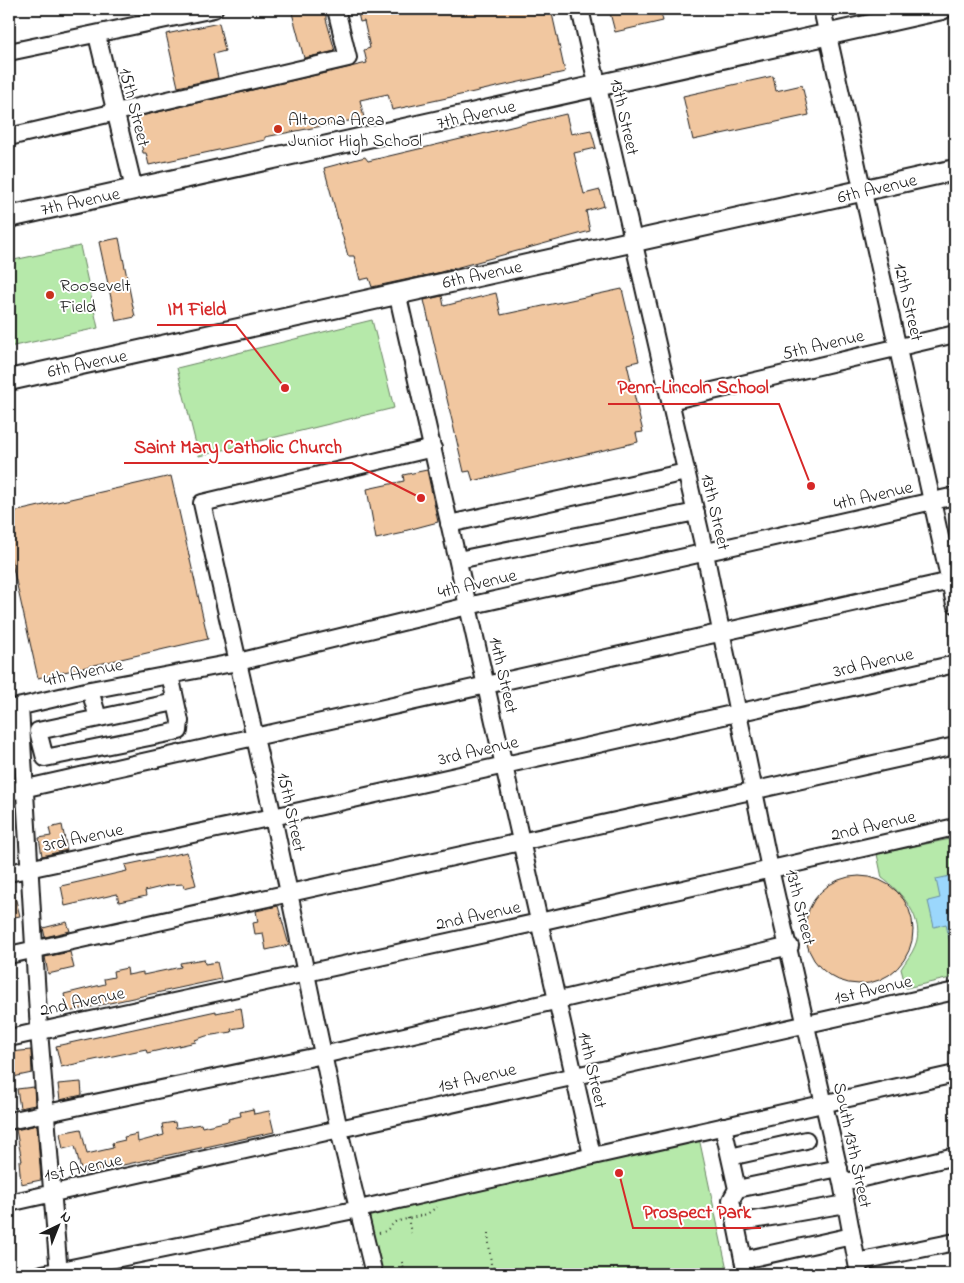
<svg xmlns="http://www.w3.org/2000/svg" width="964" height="1283" viewBox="0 0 964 1283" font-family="'Indie Flower',sans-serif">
  <rect width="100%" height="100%" fill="#fff"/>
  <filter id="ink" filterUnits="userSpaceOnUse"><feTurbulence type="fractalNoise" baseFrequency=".02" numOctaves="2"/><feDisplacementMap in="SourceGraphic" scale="10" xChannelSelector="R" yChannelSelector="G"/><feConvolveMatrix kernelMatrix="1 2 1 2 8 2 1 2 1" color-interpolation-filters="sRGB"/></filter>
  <g filter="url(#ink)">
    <path fill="#b6e9aa" stroke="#698263" d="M80 246 98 328 9 347V261Z
      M372 320 394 408 199 456 177 368Z
      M955 838V977L906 988 901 969C905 962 912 954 915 946 926 920 902 892 882 878L877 854Z
      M699 1138 728 1274H379L365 1208Z"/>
    <path fill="#9bd7fc" stroke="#688ca2" d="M955 875V960L954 961 946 924 934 927 928 901 940 898 936 879Z"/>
    <path fill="#f1c7a0" stroke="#1c1c1c" d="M291 9H326V19L335 51 304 58Z
      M357 9H551L565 72 392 110 388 94 360 100 364 118 265 137V140L149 165 146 153H143L137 117 367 63 364 50 370 48 364 21 360 22Z
      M609 9H660L663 21 615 32Z
      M219 23 225 51 213 54 218 78 178 87 166 34Z
      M773 76 776 91 802 85 809 115 693 140 683 96Z
      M566 114 571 134 591 130 596 148 574 153 584 194 600 190 604 206 586 211 590 231 437 273 372 287 369 278 360 280 354 256H348L324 168 365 157 368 161Z
      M119 238 135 317 116 321 99 242Z
      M622 289 639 361 627 364 643 432 636 433 638 442 473 481 470 471 464 472 424 300 442 296 444 306 496 293 501 315Z
      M427 470 438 522 404 531V533L376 539 367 489 404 481 403 475Z
      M171 476 208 639 38 678 9 550V513Z
      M62 825 67 850 42 856 39 838 51 836 49 828Z
      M187 852 196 885 184 888 183 884 169 885 145 891 146 896 119 902 117 894 65 906 61 886 127 871 125 865Z
      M805 930a54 54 0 1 1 108 0a54 54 0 1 1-108 0Z
      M12 885 20 916 9 918V886Z
      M278 906 289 945 266 950 263 933 255 934 253 923 258 922 256 911Z
      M67 922 70 931 45 937 43 928Z
      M70 952 74 968 48 974 45 957Z
      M204 959 205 964 217 962 221 979 68 1012 64 994 105 984 104 979 114 977 113 971 127 968 128 975 143 972V975L181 967 180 963Z
      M241 1008 244 1027 231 1029 232 1032 206 1036 195 1040 196 1042 147 1053 146 1049 61 1067 56 1046 216 1011V1013Z
      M31 1050 32 1073 13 1077 10 1052Z
      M81 1082 82 1095 60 1100 58 1084Z
      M34 1087 35 1105 20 1108 17 1089Z
      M253 1109 254 1114 269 1111 274 1132 82 1174 75 1146 63 1149 60 1133 81 1129 87 1154 113 1148 112 1143 125 1140 124 1137 137 1134 138 1142 164 1135 162 1124 175 1122 176 1128 201 1124 202 1127 229 1121 228 1119 241 1116 240 1112Z
      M37 1125 41 1180 21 1184 19 1161H22L16 1130Z"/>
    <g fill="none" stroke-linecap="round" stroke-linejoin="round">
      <defs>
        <path id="minor" d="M580 9 705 553 770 869 842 1183 859 1274
          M822 9 955 604
          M97 35 134 189
          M9 52 214 9
          M9 137 348 58 336 9
          M397 292 592 1155
          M670 401 955 334
          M449 524 686 472
          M458 560 696 512
          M170 675 180 721 179 731 45 758 38 731 175 702
          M90 690 98 718
          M20 707 39 1031 59 1274
          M9 709 90 690 238 662 468 606 955 496
          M9 792 955 580
          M9 873 273 817 955 664
          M9 955 955 746
          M9 1038 539 922 955 827
          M9 1121 323 1055 790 946
          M723 1126 737 1189 731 1200 746 1274
          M730 1157 806 1140
          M842 1183 955 1156
          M737 1189 839 1168
          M9 1203 955 991
          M736 1223 846 1204
          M743 1260 852 1236
          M857 1262 955 1242
          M42 1274 359 1209 955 1074
          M374 1274 339 1130 273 817 202 503 433 448"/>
        <path id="major" d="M9 217 942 9
          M9 380 955 170"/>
      </defs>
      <use href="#minor" stroke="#1c1c1c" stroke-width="20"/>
      <use href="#major" stroke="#1c1c1c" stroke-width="24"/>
      <path stroke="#1c1c1c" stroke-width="2" stroke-dasharray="1 4" stroke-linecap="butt" d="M408 1218 411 1233
        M379 1233 386 1231 395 1222 427 1214 437 1207
        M488 1233 491 1264 497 1274
        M402 1262 405 1274"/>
      <use href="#minor" stroke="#fff" stroke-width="16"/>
      <use href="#major" stroke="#fff" stroke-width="20"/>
    </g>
  </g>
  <g fill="#c8321e" stroke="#fff" stroke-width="2">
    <circle cx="278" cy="129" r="5"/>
    <circle cx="50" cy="295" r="5"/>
  </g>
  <g text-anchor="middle" stroke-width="4" stroke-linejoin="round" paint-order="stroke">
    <g font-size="18" fill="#1c1c1c" stroke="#fff">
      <text transform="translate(135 107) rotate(76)" y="6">15th Street</text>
      <text transform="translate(476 114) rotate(-13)" y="6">7th Avenue</text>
      <text transform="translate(625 117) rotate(77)" y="6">13th Street</text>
      <text transform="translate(877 188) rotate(-13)" y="6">6th Avenue</text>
      <text transform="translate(80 201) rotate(-12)" y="6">7th Avenue</text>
      <text transform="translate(482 274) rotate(-12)" y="6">6th Avenue</text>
      <text transform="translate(909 302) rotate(77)" y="6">12th Street</text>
      <text transform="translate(823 344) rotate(-13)" y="6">5th Avenue</text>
      <text transform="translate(87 363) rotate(-12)" y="6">6th Avenue</text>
      <text transform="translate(873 495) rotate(-13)" y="6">4th Avenue</text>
      <text transform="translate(716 512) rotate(77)" y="6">13th Street</text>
      <text transform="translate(477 583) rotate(-13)" y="6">4th Avenue</text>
      <text transform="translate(873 662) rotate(-13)" y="6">3rd Avenue</text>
      <text transform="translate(83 672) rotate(-12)" y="6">4th Avenue</text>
      <text transform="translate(504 675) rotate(77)" y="6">14th Street</text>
      <text transform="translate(478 750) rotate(-13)" y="6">3rd Avenue</text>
      <text transform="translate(292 812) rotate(78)" y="6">15th Street</text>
      <text transform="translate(873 825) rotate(-13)" y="6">2nd Avenue</text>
      <text transform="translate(83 837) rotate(-12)" y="6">3rd Avenue</text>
      <text transform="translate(801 907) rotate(76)" y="6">13th Street</text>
      <text transform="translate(478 915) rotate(-12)" y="6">2nd Avenue</text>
      <text transform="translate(873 989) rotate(-13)" y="6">1st Avenue</text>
      <text transform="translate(82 1001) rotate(-12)" y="6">2nd Avenue</text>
      <text transform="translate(593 1070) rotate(77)" y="6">14th Street</text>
      <text transform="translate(477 1077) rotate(-13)" y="6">1st Avenue</text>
      <text transform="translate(853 1145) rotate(78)" y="6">South 13th Street</text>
      <text transform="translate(83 1167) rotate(-12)" y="6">1st Avenue</text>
    </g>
    <g font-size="18" fill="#1c1c1c" stroke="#fff" text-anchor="start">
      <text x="288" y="125">Altoona Area<tspan x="288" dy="21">Junior High School</tspan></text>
      <text x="60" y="291">Roosevelt<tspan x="60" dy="21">Field</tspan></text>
    </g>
  </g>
  <path fill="none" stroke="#d62828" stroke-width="2" d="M285 388L236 325H157M811 486L779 404H608M421 498L352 463H124M619 1173L633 1228H761"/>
  <g fill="#d62828" stroke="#fff" stroke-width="2">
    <circle cx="285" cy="388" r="5"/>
    <circle cx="811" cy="486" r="5"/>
    <circle cx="421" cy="498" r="5"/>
    <circle cx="619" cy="1173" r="5"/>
  </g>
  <g font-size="19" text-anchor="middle" font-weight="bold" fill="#d62828" stroke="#fff" stroke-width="4" stroke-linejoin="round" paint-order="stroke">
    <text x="197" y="315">IM Field</text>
    <text x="693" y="393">Penn-Lincoln School</text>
    <text x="238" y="453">Saint Mary Catholic Church</text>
    <text x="697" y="1218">Prospect Park</text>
  </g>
  <rect width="964" height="1283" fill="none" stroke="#fff" stroke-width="30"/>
  <rect x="15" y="15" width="934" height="1253" fill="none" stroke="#1c1c1c" stroke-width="2" filter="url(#ink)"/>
  <g transform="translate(58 1226) rotate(43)" stroke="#ffffff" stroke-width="4" paint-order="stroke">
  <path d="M0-4L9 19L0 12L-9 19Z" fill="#1c1c1c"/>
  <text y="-8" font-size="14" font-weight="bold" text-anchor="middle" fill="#1c1c1c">N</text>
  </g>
</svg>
